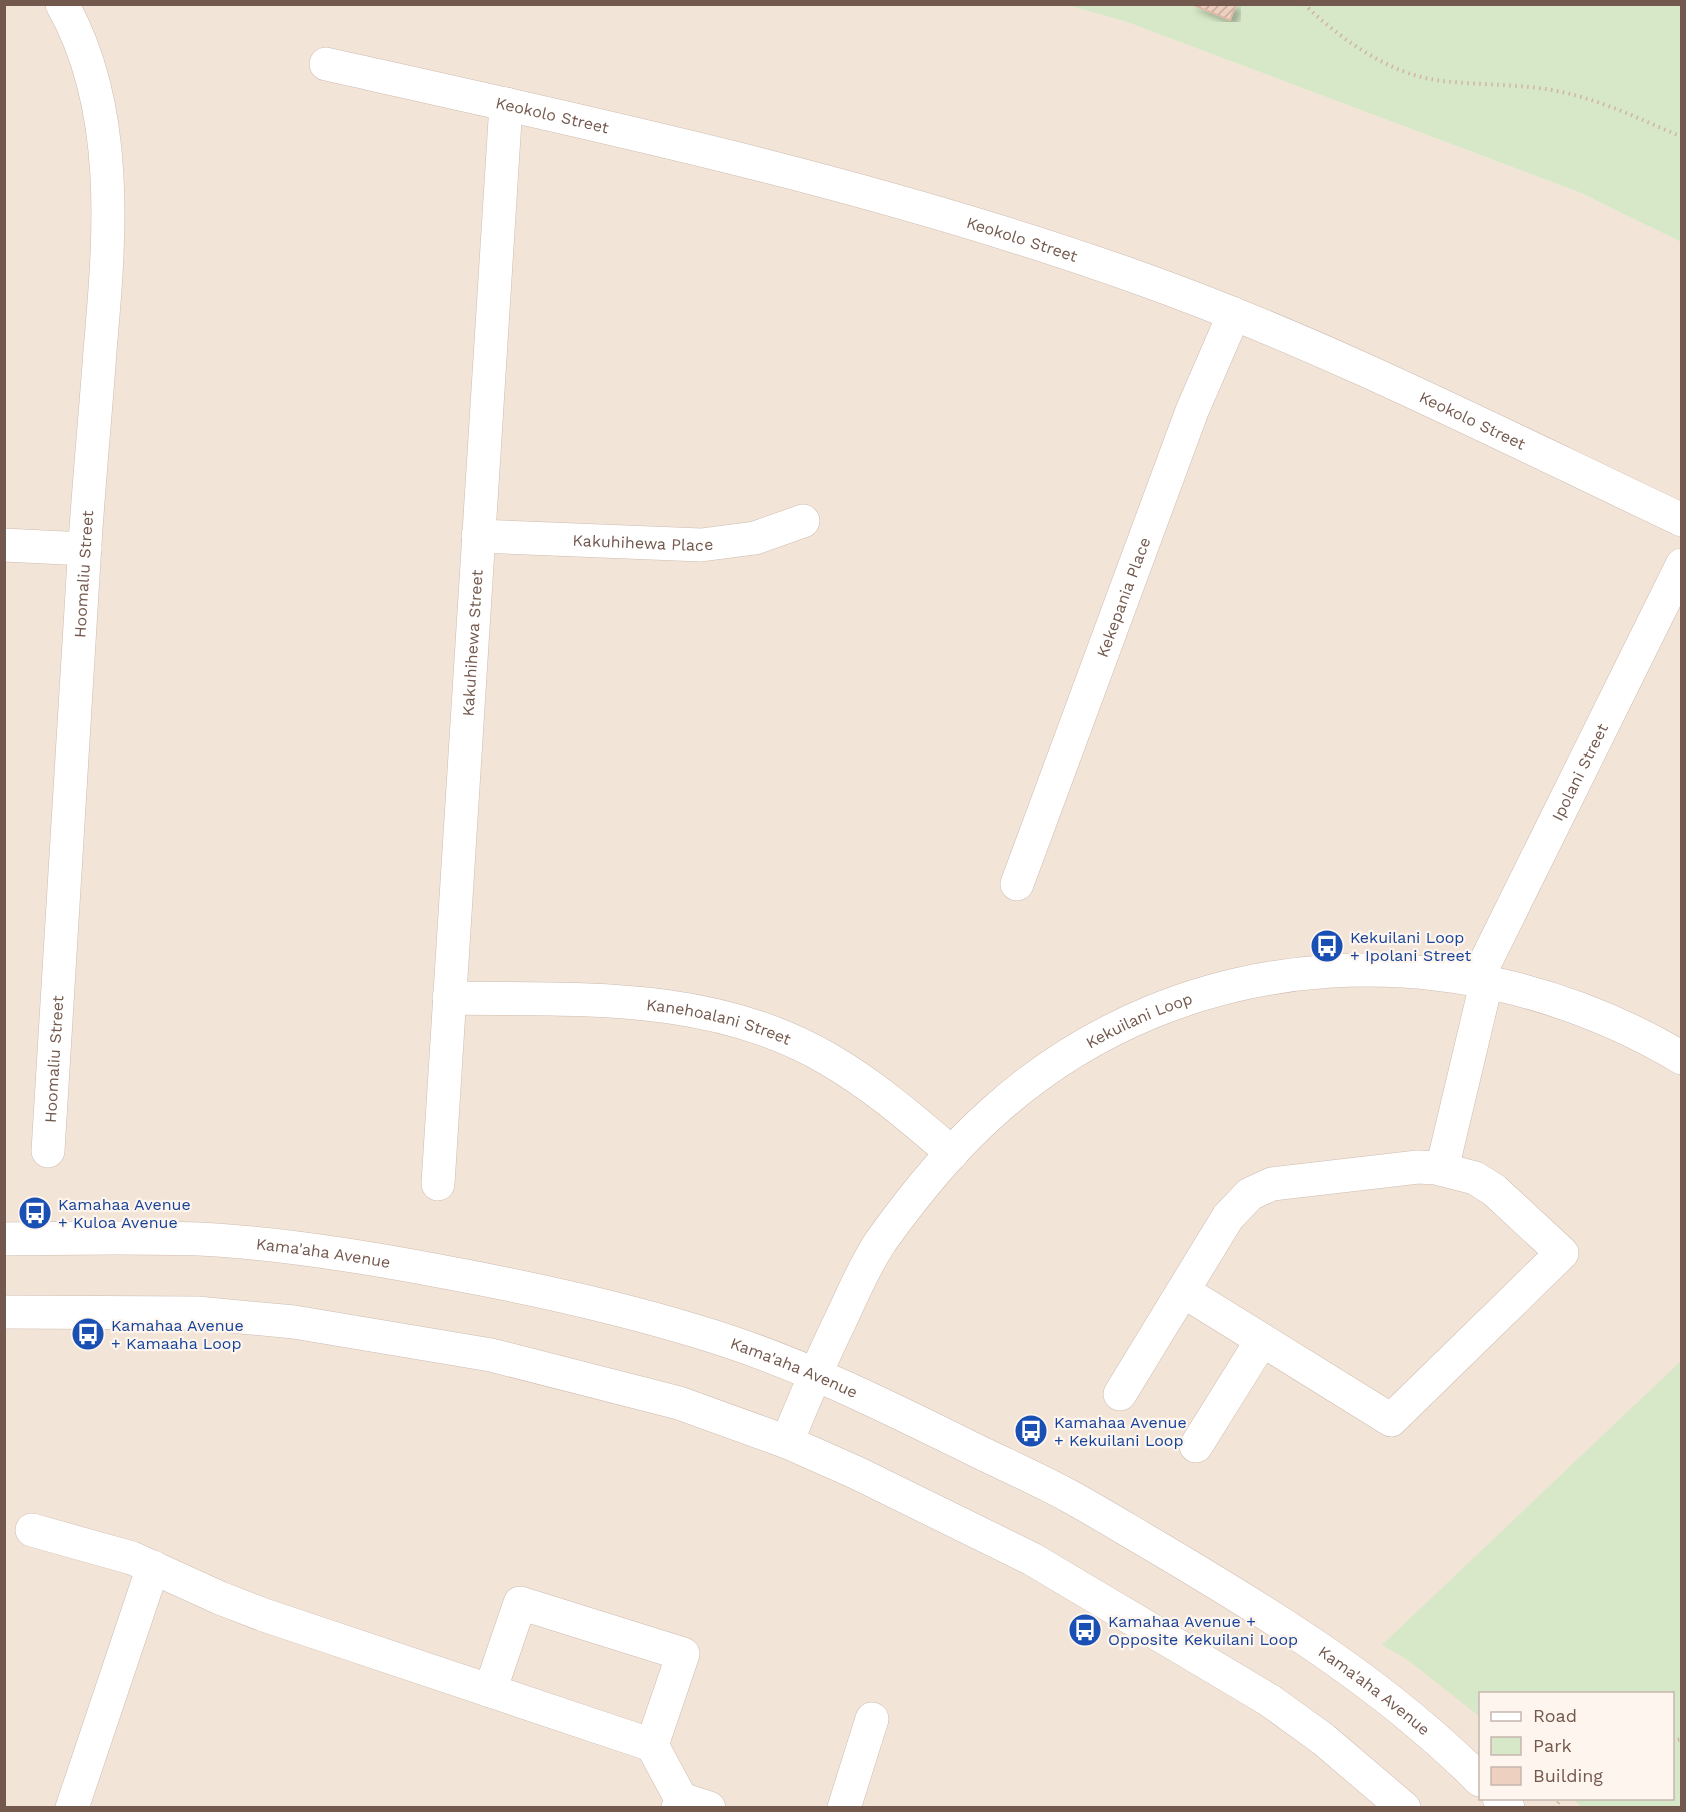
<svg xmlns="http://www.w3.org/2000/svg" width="1686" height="1812" viewBox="0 0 1686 1812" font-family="'Work Sans',sans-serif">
  <defs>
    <pattern id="building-hatch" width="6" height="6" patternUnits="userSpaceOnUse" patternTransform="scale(1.5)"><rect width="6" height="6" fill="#eed0c1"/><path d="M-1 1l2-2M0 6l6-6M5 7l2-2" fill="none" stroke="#c5ac9f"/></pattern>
    <filter id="shadow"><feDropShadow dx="5.5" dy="5.5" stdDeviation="3" flood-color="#0004"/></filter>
  </defs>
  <rect width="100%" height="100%" fill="#fbf2e7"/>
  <path fill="#f2e4d6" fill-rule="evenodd" d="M5 5H1067L1127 22 1581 193 1681 242V1807L5 1808ZM1480 1694H1672V1798H1480Z"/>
  <path fill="#d6e8c7" d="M1067 5H1681V242L1581 193 1127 22Z
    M1681 1361V1807H1582L1573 1799 1672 1798V1694H1480V1717L1408 1660 1382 1645Z"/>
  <path fill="url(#building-hatch)" stroke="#e0b6a3" stroke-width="1.5" filter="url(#shadow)" d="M1191 4H1236L1230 20Z"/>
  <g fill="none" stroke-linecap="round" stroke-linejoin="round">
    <defs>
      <g id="minor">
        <path id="s1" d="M326 64C600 125 877 184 1142 279 1327 345 1504 436 1682 520"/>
        <path id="s2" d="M478 536 701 545 755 538 803 521"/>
        <path d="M4 545 85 549"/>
        <path id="s3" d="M1017 884 1192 411 1234 314"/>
        <path id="s4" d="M1477 979 1682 565"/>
        <path id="s5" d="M449 998C579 1000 712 991 828 1059 873 1085 912 1119 952 1153"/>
        <path id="s6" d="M48 1151C60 954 72 757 84 560 88 490 95 421 100 351 110 238 121 108 62 4"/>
        <path d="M1442 1169 1487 980"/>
        <path id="s7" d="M438 1184 506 104"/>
        <path id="s8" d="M4 1239C69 1238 134 1237 199 1239 279 1243 360 1256 439 1271 527 1287 614 1306 699 1332 793 1360 880 1403 967 1446 1001 1463 1036 1478 1069 1496 1100 1513 1129 1531 1160 1549 1276 1618 1384 1684 1480 1780"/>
        <path d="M4 1312 197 1313 294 1322 491 1355 679 1403 787 1442 857 1473 1032 1559 1269 1700 1323 1739 1404 1808"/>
        <path d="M1120 1394 1228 1217 1250 1194 1272 1184 1418 1167 1436 1168 1475 1178 1494 1190 1562 1253 1391 1420 1183 1291"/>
        <path id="s9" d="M787 1442C804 1400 822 1358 842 1317 854 1291 865 1265 881 1241 914 1195 950 1150 993 1112 1185 939 1464 928 1682 1058"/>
        <path d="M1196 1446 1262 1340"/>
        <path d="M32 1530 132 1558 220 1598 264 1615 652 1745 681 1799 678 1808"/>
        <path d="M490 1691 520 1603 683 1654 652 1745"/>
        <path d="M1499 1798 1508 1808"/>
        <path d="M681 1799 709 1808"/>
        <path d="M72 1808 153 1567"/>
        <path d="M844 1808 872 1719"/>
      </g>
    </defs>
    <use href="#minor" stroke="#cebcb1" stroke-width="34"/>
    <path stroke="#d3b3a4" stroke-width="4" stroke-dasharray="1.5 4.5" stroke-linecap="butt" d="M1304 4C1340 39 1392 76 1443 81 1479 85 1516 84 1552 90 1597 98 1640 119 1682 137
      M1672 1741 1682 1739
      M1554 1808 1562 1798"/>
    <use href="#minor" stroke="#fff" stroke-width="33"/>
  </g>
  <defs>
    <symbol id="bus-disc" viewBox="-11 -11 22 22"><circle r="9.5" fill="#1a4fb4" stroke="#fef6ee"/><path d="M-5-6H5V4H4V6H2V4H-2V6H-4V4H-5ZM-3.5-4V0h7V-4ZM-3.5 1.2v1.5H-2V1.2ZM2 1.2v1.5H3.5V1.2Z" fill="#fff"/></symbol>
  </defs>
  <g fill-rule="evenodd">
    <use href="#bus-disc" x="1308" y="927" width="38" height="38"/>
    <use href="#bus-disc" x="16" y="1194" width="38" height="38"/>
    <use href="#bus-disc" x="69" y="1315" width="38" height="38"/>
    <use href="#bus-disc" x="1012" y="1412" width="38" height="38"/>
    <use href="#bus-disc" x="1066" y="1611" width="38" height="38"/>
  </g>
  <g text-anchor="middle" stroke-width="4.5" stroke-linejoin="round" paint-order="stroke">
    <g font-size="16" fill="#73584d" stroke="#fef6ee">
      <text dy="6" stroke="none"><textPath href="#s1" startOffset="232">Keokolo Street</textPath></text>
      <text dy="6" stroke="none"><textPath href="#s1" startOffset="718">Keokolo Street</textPath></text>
      <text dy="6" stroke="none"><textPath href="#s1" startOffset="1204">Keokolo Street</textPath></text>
      <text dy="6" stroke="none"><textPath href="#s2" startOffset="165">Kakuhihewa Place</textPath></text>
      <text dy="6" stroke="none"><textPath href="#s6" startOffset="578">Hoomaliu Street</textPath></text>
      <text dy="6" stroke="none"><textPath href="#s3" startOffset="306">Kekepania Place</textPath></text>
      <text dy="6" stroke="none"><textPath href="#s7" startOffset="542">Kakuhihewa Street</textPath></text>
      <text dy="6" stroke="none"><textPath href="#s4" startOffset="231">Ipolani Street</textPath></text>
      <text dy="6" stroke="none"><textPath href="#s5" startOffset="272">Kanehoalani Street</textPath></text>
      <text dy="6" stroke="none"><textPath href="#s9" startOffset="567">Kekuilani Loop</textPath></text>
      <text dy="6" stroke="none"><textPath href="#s6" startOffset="92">Hoomaliu Street</textPath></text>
      <text dy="6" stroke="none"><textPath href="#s8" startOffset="320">Kama'aha Avenue</textPath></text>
      <text dy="6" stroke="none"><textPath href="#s8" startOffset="806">Kama'aha Avenue</textPath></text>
      <text dy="6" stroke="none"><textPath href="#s8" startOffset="1472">Kama'aha Avenue</textPath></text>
    </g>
    <g font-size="16" fill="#164399" stroke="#fef6ee" text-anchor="start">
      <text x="1350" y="943">Kekuilani Loop<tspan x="1350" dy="18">+ Ipolani Street</tspan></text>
      <text x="58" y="1210">Kamahaa Avenue<tspan x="58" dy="18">+ Kuloa Avenue</tspan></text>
      <text x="111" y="1331">Kamahaa Avenue<tspan x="111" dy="18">+ Kamaaha Loop</tspan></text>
      <text x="1054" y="1428">Kamahaa Avenue<tspan x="1054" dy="18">+ Kekuilani Loop</tspan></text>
      <text x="1108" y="1627">Kamahaa Avenue +<tspan x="1108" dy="18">Opposite Kekuilani Loop</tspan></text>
    </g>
  </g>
  <rect width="1686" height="1812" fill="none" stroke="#73584d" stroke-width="12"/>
  <rect x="1479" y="1692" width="195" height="108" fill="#fef6ee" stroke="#c6b7ae" stroke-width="1.5"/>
  <rect x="1491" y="1712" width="30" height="9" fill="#ffffff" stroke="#c6b7ae" stroke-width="1.5"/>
  <text x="1533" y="1722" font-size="18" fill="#73584d">Road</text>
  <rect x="1491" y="1737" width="30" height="18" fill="#d6e8c7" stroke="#c6b7ae" stroke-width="1.5"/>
  <text x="1533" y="1752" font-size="18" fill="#73584d">Park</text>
  <rect x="1491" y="1767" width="30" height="18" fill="#eed0c1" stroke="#c6b7ae" stroke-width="1.5"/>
  <text x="1533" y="1782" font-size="18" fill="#73584d">Building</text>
</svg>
